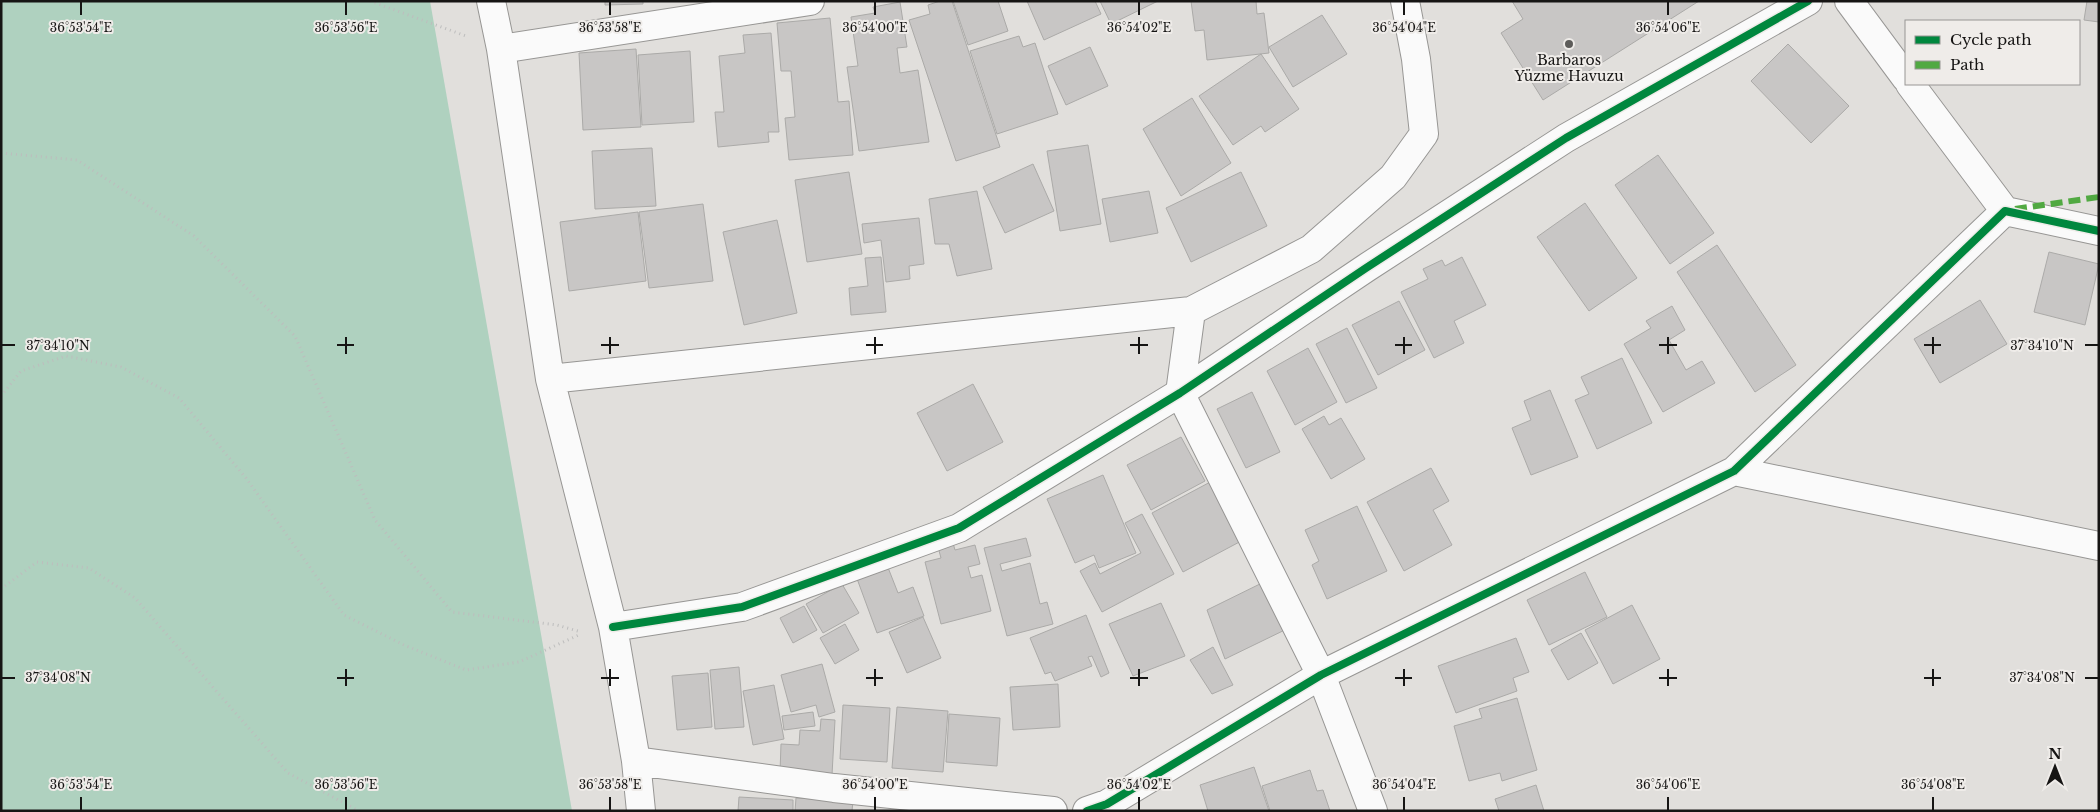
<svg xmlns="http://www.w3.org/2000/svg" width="2100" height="812" viewBox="0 0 2100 812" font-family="'Libre Baskerville',serif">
  <rect width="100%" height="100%" fill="#e1dfdc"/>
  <path fill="#afd1bf" d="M1 1H430L572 811H1Z"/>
  <path fill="#c8c6c5" stroke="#abaaa8" d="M605 1H643V4L605 5Z
    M940 1H952L1000 147 956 161 909 20 930 14 928 5Z
    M953 1H998L1008 31 968 45Z
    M1027 1H1095L1101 14 1044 40Z
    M1100 1H1158L1111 24Z
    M1191 1H1256L1257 14 1264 13 1269 53 1207 60 1204 30 1195 31Z
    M1512 1H1699L1543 100 1501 33 1523 19Z
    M2087 1H2099V22L2084 20Z
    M900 2 907 47 897 48 900 73 918 70 929 142 859 151 847 67 858 66 851 17 875 13 873 7Z
    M1322 15 1347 54 1293 87 1269 47Z
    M830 18 838 102 849 101 853 155 789 160 785 118 795 117 791 71H781L777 23Z
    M771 33 779 132H768L769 142 718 147 715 112H724L719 56 745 53 743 35Z
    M1019 36 1023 47 1035 43 1058 114 997 134 970 51Z
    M1788 44 1849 106 1811 143 1751 81Z
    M1090 47 1108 86 1066 105 1048 66Z
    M636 49 641 127 583 130 579 53Z
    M690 51 694 122 642 125 638 55Z
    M1261 54 1299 109 1265 132 1261 126 1233 145 1199 96Z
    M1192 98 1231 163 1181 196 1143 129Z
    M1088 145 1101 224 1060 231 1047 151Z
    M652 148 656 206 595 209 592 151Z
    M1658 155 1714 233 1670 264 1615 185Z
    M1033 164 1054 211 1005 233 983 187Z
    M849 172 862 254 807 262 795 180Z
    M1241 172 1267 226 1191 262 1166 208Z
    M977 191 992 269 957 276 949 244H935L929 199Z
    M1149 191 1158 233 1110 242 1102 199Z
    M1585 203 1637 278 1589 311 1537 237Z
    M703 204 713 281 649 288 639 212Z
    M638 212 646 281 569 291 560 222Z
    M919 218 924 264 909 266 910 279 886 282 881 240 864 243 862 224Z
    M777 220 797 313 744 325 723 232Z
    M1717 245 1796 365 1755 392 1677 272Z
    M2049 252 2099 264 2085 325 2034 312Z
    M881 257 886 312 851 315 849 288 868 286 865 258Z
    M1462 257 1486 305 1454 321 1464 343 1434 358 1401 292 1428 279 1423 269 1442 260 1445 266Z
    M1980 300 2007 344 1940 383 1914 339Z
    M1399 301 1425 350 1378 375 1352 325Z
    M1672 306 1685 330 1669 340 1686 370 1702 361 1715 383 1663 412 1624 344 1651 328 1646 321Z
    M1347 328 1377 388 1346 403 1316 344Z
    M1308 348 1337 402 1295 425 1267 371Z
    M1622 358 1652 423 1597 449 1575 400 1589 394 1581 377Z
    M973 384 1003 442 947 471 917 413Z
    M1550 390 1578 457 1531 475 1512 428 1531 420 1524 401Z
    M1252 392 1280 452 1246 468 1217 409Z
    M1324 416 1329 425 1341 418 1365 459 1331 479 1302 429Z
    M1181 437 1205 481 1151 510 1127 465Z
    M1431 468 1449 501 1433 510 1452 545 1404 571 1367 502Z
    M1103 475 1136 553 1099 568 1094 555 1075 563 1047 499Z
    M1214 480 1245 539 1183 572 1152 513Z
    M1357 506 1387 571 1327 599 1312 565 1319 561 1305 530Z
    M1142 514 1174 574 1102 612 1080 571 1095 563 1100 574 1141 553 1125 523Z
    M1026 538 1031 556 1000 564 1002 571 1030 563 1040 604 1047 602 1053 624 1007 636 984 548Z
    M953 543 955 550 975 545 980 564 968 567 971 578 982 575 991 611 941 624 925 562 941 558 938 547Z
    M887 565 898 593 913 587 924 616 877 633 856 576Z
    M1585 572 1607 617 1549 645 1527 600Z
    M1268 580 1293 626 1225 659 1207 610Z
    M842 584 859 613 823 633 806 604Z
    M1161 603 1185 656 1133 676 1109 624Z
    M1632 605 1660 659 1613 684 1585 630Z
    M804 606 817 630 793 643 780 618Z
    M1086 615 1109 673 1101 677 1092 656 1088 657 1092 666 1055 681 1051 672 1045 674 1030 638Z
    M923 617 941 658 907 673 889 632Z
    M845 624 859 650 835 664 820 638Z
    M1581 633 1598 663 1568 680 1551 650Z
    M1516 638 1529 672 1513 678 1517 691 1456 713 1438 666Z
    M1213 647 1233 685 1212 694 1190 660Z
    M822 664 835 712 819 717 816 705 791 712 781 675Z
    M739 667 744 727 715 729 710 670Z
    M708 673 712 727 677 730 672 676Z
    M1058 684 1060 727 1013 730 1010 687Z
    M774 685 784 739 753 745 743 691Z
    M1517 698 1537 770 1502 781 1500 773 1469 781 1454 726 1482 718 1479 709Z
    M843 705 890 708 887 762 840 759Z
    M897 707 948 711 943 772 892 768Z
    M813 712 815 726 784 730 782 716Z
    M949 714 1000 718 997 766 946 762Z
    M821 719 835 720 832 775 780 773 781 744 799 745 800 730 820 731Z
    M1254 767 1269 811H1208L1200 785Z
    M1310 770 1317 791 1323 790 1330 811H1270L1262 786Z
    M1536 785 1544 811H1499L1495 799Z
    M739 797 793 800V811H738Z
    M796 798 853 801 852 811H795Z"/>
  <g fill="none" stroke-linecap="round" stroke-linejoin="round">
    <defs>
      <path id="minor" d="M491 1 501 49 550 379 613 627 636 761 641 811
        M1849 1 1906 78
        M501 49 810 1
        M1910 84 2005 211
        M550 379 1191 311
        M1734 471 2099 546
        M613 627 742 607 959 528 1180 393 1366 268 1566 138 1808 1
        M636 761 834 788 1053 811
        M1087 811 1107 804 1321 675 1734 471 2005 211 2099 231
        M1373 811 1321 675 1180 393 1191 311 1311 249 1393 177 1424 134 1416 59 1405 1"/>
    </defs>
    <use href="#minor" stroke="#979694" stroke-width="30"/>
    <path stroke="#bdbdbd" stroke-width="3" stroke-dasharray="1 4" stroke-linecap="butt" d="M370 1 466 36
      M1 153 77 160 194 236 295 336 375 520 452 612 557 625 581 632
      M1 396 21 371 66 356 121 367 179 398 246 478 344 615 404 645 466 670 519 662 581 634
      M1 589 37 562 89 568 135 598 288 773 359 811"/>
    <use href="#minor" stroke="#fafafa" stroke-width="28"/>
    <path stroke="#51a942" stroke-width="6" stroke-dasharray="12 6" stroke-linecap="butt" d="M2015 209 2099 197"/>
    <defs>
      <path id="cycleway" d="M613 627 742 607 959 528 1180 393 1366 268 1566 138 1808 1
        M1087 811 1107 804 1321 675 1734 471 2005 211 2099 231"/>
    </defs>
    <use href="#cycleway" stroke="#efece9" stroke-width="11"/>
    <use href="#cycleway" stroke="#00873e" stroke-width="8"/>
  </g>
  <path fill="none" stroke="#161514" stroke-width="2" d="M81 2V15M346 2V15M610 2V15M875 2V15M1139 2V15M1404 2V15M1668 2V15M346 337V354M610 337V354M875 337V354M1139 337V354M1404 337V354M1668 337V354M1933 337V354M2 345H15M337 345H354M601 345H619M866 345H883M1130 345H1148M1395 345H1412M1659 345H1677M1924 345H1941M2085 345H2098M346 669V686M610 669V686M875 669V686M1139 669V686M1404 669V686M1668 669V686M1933 669V686M2 678H15M337 678H354M601 678H619M866 678H883M1130 678H1148M1395 678H1412M1659 678H1677M1924 678H1941M2085 678H2098M81 797V810M346 797V810M610 797V810M875 797V810M1139 797V810M1404 797V810M1668 797V810M1933 797V810"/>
  <circle fill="#5d5c5a" stroke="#efece9" stroke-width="2" cx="1569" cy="44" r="5"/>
  <g text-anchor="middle" stroke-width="4" stroke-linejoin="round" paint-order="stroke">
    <g font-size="14" fill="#161514" stroke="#efece9">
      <text x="1569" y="65">Barbaros<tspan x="1569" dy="16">Yüzme Havuzu</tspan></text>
    </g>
  </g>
  <g font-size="12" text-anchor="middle" fill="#161514" stroke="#efece9" stroke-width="4" stroke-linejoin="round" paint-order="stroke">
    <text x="81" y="32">36°53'54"E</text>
    <text x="346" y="32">36°53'56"E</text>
    <text x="610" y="32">36°53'58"E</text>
    <text x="875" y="32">36°54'00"E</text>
    <text x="1139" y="32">36°54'02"E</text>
    <text x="1404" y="32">36°54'04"E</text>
    <text x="1668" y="32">36°54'06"E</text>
    <text x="58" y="350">37°34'10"N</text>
    <text x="2042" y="350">37°34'10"N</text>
    <text x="58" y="682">37°34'08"N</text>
    <text x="2042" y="682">37°34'08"N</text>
    <text x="81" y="789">36°53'54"E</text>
    <text x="346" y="789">36°53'56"E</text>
    <text x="610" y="789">36°53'58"E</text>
    <text x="875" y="789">36°54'00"E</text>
    <text x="1139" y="789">36°54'02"E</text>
    <text x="1404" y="789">36°54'04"E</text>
    <text x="1668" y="789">36°54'06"E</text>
    <text x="1933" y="789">36°54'08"E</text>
  </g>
  <rect width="2100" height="812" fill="none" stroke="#161514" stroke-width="5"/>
  <rect x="1905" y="20" width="175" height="65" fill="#efece9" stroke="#989694"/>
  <rect x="1915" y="36" width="25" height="8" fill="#00873e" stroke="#989694"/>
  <text x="1950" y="45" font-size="15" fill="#161514">Cycle path</text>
  <rect x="1915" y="61" width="25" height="8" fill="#51a942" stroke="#989694"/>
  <text x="1950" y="70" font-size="15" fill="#161514">Path</text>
  <g transform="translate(2055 767)" stroke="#efece9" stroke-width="4" paint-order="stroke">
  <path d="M0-4L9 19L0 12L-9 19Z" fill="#161514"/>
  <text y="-8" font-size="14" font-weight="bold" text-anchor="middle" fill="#161514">N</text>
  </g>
</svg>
